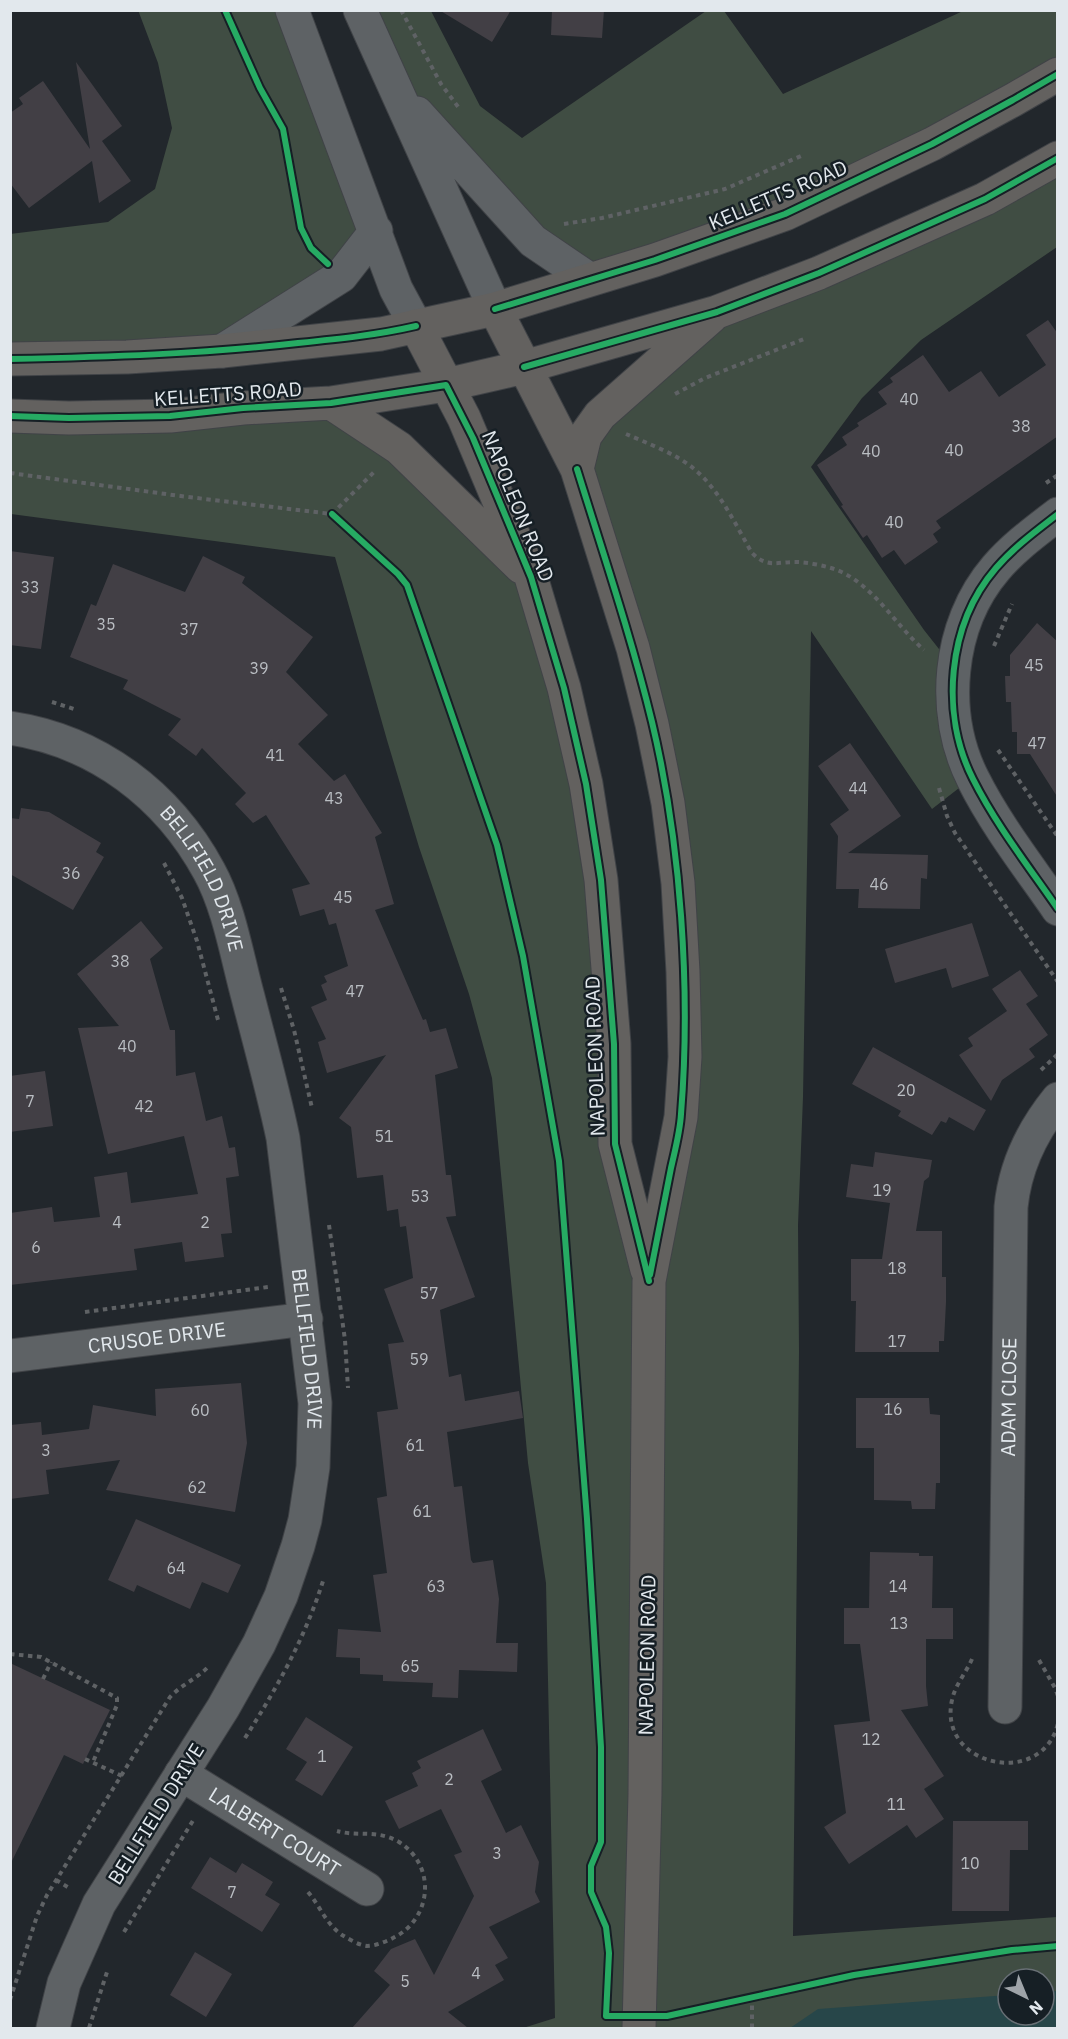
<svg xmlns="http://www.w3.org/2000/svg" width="1068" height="2039" viewBox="0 0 1068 2039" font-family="'IBM Plex Sans',sans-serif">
  <rect width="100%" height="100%" fill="#22272c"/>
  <path fill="#404d43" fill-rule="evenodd" d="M138 10 292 11 376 231 222 351 11 359 10 234 108 222 155 189 172 128 158 63Z
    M359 11H431L480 106 522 138 706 11H724L783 94 963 11H1057V74L1013 100 589 279 398 92Z
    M1057 158V247L921 340 862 398 811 467 924 630 954 668 972 778 932 809 811 631 803 1097 798 1225 799 1351 793 1936 1057 1917V2028H523L555 2018 546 1583 528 1463 492 1078 469 994 419 847 387 740 335 557 11 514V415L331 403 531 577 608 962 649 1279 683 972 585 436 717 312ZM1008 1979H1044V2015H1008Z"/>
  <path fill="#274649" d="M1057 1991V2028H790L818 2009 1008 1995V2015H1044V1992Z"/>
  <path fill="#423f45" d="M439 10H511L492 42Z
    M552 10H604L602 38 551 35Z
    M76 62 122 126 102 141 131 181 99 203 92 161 29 208 10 183V113L23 104 19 98 43 81 90 149Z
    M1048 320 1058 334V436L936 521 941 528 933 534 938 542 905 565 894 550 882 558 867 535 863 538 841 506 843 505 817 465 847 445 842 437 859 426 857 423 887 404 878 392 893 382 890 378 923 355 949 392 981 371 999 397 1046 365 1026 335Z
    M10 551 54 557 41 649 10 645Z
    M203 556 245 577 242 583 313 637 286 672 328 715 298 744 334 781 345 774 382 833 375 837 394 904 375 910 423 1020 426 1019 430 1032 446 1028 458 1068 435 1075 446 1175H451L456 1216 446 1217 475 1297 440 1310 449 1377 461 1374 465 1401 519 1391 523 1418 447 1432 454 1487 462 1486 471 1560 473 1563 493 1560 499 1599 496 1643H518L517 1672 459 1670 458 1698 432 1697 433 1683 383 1681V1675L360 1674V1658L336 1657 338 1629 381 1632 373 1575 387 1573 377 1498 387 1496 377 1412 398 1409 388 1344 404 1342 384 1289 413 1278 406 1226 400 1227 398 1209 387 1211 383 1175 357 1178 351 1127 339 1118 386 1055 327 1073 318 1042 326 1039 311 1007 327 1000 321 985 327 982 324 976 348 966 336 923 329 925 324 909 300 916 292 889 310 884 266 815 253 823 235 804 246 793 202 748 196 756 168 735 181 719 123 689 128 680 70 657 91 604 96 606 113 564 185 592Z
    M1037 623 1058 642V798L1030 754H1017V732H1012L1011 702H1006L1005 676H1010V655Z
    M850 743 901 816 848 853 928 855 927 879 921 878 920 909 858 908 859 889H836L838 836 830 824 849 810 818 766Z
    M21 808 49 812 101 843 96 852 104 857 73 910 10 874V818L19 819Z
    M141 921 163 948 150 959 170 1030H175L176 1076 195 1072 206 1121 222 1116 229 1148 235 1147 239 1176 226 1178 232 1233 221 1234 224 1257 185 1262 182 1242 134 1249 137 1270 10 1285V1213L52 1207 54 1222 100 1217 94 1177 127 1172 131 1203 198 1194 184 1136 108 1154 78 1028 119 1026 77 974Z
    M972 923 989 976 952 988 946 968 895 983 885 949Z
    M1020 970 1038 996 1026 1004 1048 1035 1029 1049 1035 1057 1002 1080 991 1101 959 1055 973 1046 968 1038 1007 1011 992 989Z
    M873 1047 986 1110 974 1131 949 1117 946 1123 941 1121 932 1135 898 1116 901 1111 852 1084Z
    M45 1071 53 1126 10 1132V1076Z
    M875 1152 932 1160 929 1177 924 1181 916 1231H942V1277H946V1302L944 1341H939V1352H855L856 1301H851V1259H882L890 1203 846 1197 851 1164 873 1167Z
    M241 1383 247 1443 235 1512 106 1490 120 1460 46 1470 49 1494 10 1499V1425L41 1422 42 1435 89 1429 93 1405 156 1416 155 1389Z
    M856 1398H929L930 1414 940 1415V1483H936L935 1509H912L911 1501 874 1500V1448H856Z
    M136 1519 241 1565 228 1593 202 1582 190 1609 137 1585 134 1592 108 1580Z
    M870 1552 919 1553V1556H933L932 1608H953V1639H926V1686L928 1706 901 1710 944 1776 924 1789 944 1819 916 1838 907 1825 849 1864 824 1827 846 1813 834 1725 870 1721 860 1644H844V1608H869Z
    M10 1663 110 1710 83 1764 64 1755 10 1865Z
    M306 1717 353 1747 322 1796 295 1780 307 1762 286 1749Z
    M483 1729 502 1770 481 1781 506 1833 521 1825 539 1862 535 1892 540 1902 489 1927 508 1958 495 1965 504 1980 448 2012 468 2028H352L390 1985 374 1971 391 1949 415 1939 434 1975 474 1896 454 1855 462 1852 441 1809 399 1829 385 1801 418 1786 412 1773 421 1768 417 1761Z
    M953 1821H1028V1850H1010L1009 1911H952Z
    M210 1857 236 1873 242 1863 273 1882 265 1895 280 1904 262 1932 191 1888Z
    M195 1952 232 1974 206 2017 170 1995Z"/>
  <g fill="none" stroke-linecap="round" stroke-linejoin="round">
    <defs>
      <g id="minor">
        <path d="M1058 514C1036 531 1014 547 996 568 947 625 940 714 973 779 996 825 1029 867 1058 909"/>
        <path id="s1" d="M10 728C97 741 168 795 209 871 229 907 237 957 248 997 260 1044 273 1090 283 1138L315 1403 313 1467 305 1520 298 1546 281 1596 259 1644 223 1708 99 1904 64 1983 53 2028"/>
        <path id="s2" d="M10 1356 306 1319"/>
        <path id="s3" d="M1005 1707 1011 1207C1015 1166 1032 1131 1058 1099"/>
        <path id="s4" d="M181 1774 367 1889"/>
      </g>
      <path id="secondary" d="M292 10 396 289 416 326
        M360 10 495 309
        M417 113 533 241 589 279
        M222 351 341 276 376 231"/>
      <path id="primary" d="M495 309 577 469 633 648 652 724 668 803 678 883 683 972 685 1057 681 1117 649 1281 645 1794 639 2028
        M416 326 464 418 531 577 564 688 586 784 601 880 614 1044 615 1144 647 1270
        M10 359 127 357 222 351 381 334 495 309 655 260 785 214 932 144 1013 100 1058 74
        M331 403 399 448 521 567
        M10 416 69 418 170 416 243 408 331 403 446 385 524 367 717 312 819 273 985 199 1058 158
        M577 469 585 436 600 415 711 317"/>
    </defs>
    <use href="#minor" stroke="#404347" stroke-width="35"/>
    <use href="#secondary" stroke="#404347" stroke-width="35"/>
    <use href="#primary" stroke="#404347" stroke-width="35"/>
    <path stroke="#5f6265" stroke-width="4" stroke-dasharray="4.5 4.5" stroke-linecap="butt" d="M401 10 441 84 459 108
      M564 224 602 218 725 189 801 156
      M675 394 705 378 804 339
      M626 434C647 443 676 454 693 468 720 490 735 524 752 553 767 568 776 562 795 562 807 562 820 565 831 568 871 580 894 624 924 650
      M10 473 188 497 332 514 398 574 407 585 497 845 523 956 559 1161 587 1519 601 1747V1842L591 1866V1892L606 1927 607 1935
      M1046 483 1058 475
      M332 514 376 470
      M994 646 1012 604
      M52 702 74 709
      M998 750 1058 837
      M939 788 947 816 955 833 1058 982
      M164 863 182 898 197 941 218 1020
      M281 988 294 1030 312 1108
      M1041 1070 1058 1054
      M329 1225 345 1340 348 1388
      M85 1312 268 1287
      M10 1654 41 1657 117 1698V1705L93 1762
      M972 1659C966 1673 955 1685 952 1700 937 1767 1043 1789 1058 1723
      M1039 1660 1055 1688 1058 1696
      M43 1679 51 1662
      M245 1738C277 1688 305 1638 323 1581
      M85 1759 122 1776
      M56 1880 71 1889
      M308 1892C320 1906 326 1924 342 1935 349 1939 358 1945 367 1946 375 1946 385 1942 393 1938 432 1919 437 1866 399 1842 377 1829 359 1837 337 1831
      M124 1932 194 1819
      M10 2000 37 1916 47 1895 170 1697C181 1685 196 1679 207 1668
      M670 2015 854 1975 1012 1950 1058 1946
      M89 2028 107 1972
      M752 2028V1996"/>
    <use href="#minor" stroke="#5e6265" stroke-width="33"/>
    <use href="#secondary" stroke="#5e6265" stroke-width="33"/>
    <use href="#primary" stroke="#63615f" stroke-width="33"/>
    <defs>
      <path id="cycleway" d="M225 10 260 88 283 129 301 228 311 248 328 264
        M495 309 655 260 785 214 932 144 1013 100 1058 74
        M10 359C107 357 202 354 298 343 338 339 377 335 416 326
        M524 367 717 312 819 273 985 199 1058 158
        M10 416 69 418 170 416 243 408 331 403 446 385 473 438 531 577 564 688 586 784 601 880 614 1044 615 1144 649 1281
        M577 469C603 553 631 636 652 722 681 843 691 990 681 1114 680 1132 675 1150 671 1168 664 1204 657 1239 650 1275
        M332 514 398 574 407 585 497 845 523 956 559 1161 587 1519 601 1747V1842L591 1866V1892L606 1927 609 1953 606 2016H667L854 1975 1012 1950 1058 1946
        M1058 514C1036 531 1014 547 996 568 947 625 940 714 973 779 996 825 1029 867 1058 909"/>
    </defs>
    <use href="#cycleway" stroke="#161f25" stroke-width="10"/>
    <use href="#cycleway" stroke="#26ab63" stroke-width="6"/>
  </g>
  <g text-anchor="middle" stroke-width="5" stroke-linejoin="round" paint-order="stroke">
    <g font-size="16" fill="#babec3">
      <text x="909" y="405">40</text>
      <text x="1021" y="432">38</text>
      <text x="954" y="456">40</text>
      <text x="871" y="457">40</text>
      <text x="894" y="528">40</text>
      <text x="30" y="593">33</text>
      <text x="106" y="630">35</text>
      <text x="189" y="635">37</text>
      <text x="1034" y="671">45</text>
      <text x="259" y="674">39</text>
      <text x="1037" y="749">47</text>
      <text x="275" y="761">41</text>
      <text x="858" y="794">44</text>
      <text x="334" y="804">43</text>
      <text x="71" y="879">36</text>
      <text x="879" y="890">46</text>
      <text x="343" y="903">45</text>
      <text x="120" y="967">38</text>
      <text x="355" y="997">47</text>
      <text x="127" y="1052">40</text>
      <text x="906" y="1096">20</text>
      <text x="30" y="1107">7</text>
      <text x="144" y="1112">42</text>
      <text x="384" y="1142">51</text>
      <text x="882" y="1196">19</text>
      <text x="420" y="1202">53</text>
      <text x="117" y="1228">4</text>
      <text x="205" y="1228">2</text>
      <text x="36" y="1253">6</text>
      <text x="897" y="1274">18</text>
      <text x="429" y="1299">57</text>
      <text x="897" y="1347">17</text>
      <text x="419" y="1365">59</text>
      <text x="893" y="1415">16</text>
      <text x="200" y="1416">60</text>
      <text x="415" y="1451">61</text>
      <text x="46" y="1456">3</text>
      <text x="197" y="1493">62</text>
      <text x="422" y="1517">61</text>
      <text x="176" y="1574">64</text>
      <text x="436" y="1592">63</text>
      <text x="898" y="1592">14</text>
      <text x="899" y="1629">13</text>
      <text x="410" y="1672">65</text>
      <text x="871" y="1745">12</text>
      <text x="322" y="1762">1</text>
      <text x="449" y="1785">2</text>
      <text x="896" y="1810">11</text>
      <text x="497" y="1859">3</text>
      <text x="970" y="1869">10</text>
      <text x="232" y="1898">7</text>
      <text x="476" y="1979">4</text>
      <text x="405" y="1987">5</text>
    </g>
    <g font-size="20" fill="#e2e8ed" stroke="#161f25">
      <text transform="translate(778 195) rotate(-23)" y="7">KELLETTS ROAD</text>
      <text transform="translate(228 394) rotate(-4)" y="7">KELLETTS ROAD</text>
      <text transform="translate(518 506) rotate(68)" y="7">NAPOLEON ROAD</text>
      <text dy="7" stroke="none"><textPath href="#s1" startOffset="258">BELLFIELD DRIVE</textPath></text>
      <text transform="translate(595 1056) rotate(-92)" y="7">NAPOLEON ROAD</text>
      <text dy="7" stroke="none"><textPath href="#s2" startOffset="148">CRUSOE DRIVE</textPath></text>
      <text dy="7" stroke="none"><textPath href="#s1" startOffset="744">BELLFIELD DRIVE</textPath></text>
      <text dy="7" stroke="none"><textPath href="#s3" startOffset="310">ADAM CLOSE</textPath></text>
      <text transform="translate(647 1655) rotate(-89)" y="7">NAPOLEON ROAD</text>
      <text transform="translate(156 1814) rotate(-58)" y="7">BELLFIELD DRIVE</text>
      <text dy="7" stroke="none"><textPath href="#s4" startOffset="110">LALBERT COURT</textPath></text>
    </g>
  </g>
  <rect width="1068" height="2039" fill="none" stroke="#e2e8ed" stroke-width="24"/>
  <g transform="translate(1026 1997) rotate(137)"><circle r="28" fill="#161f25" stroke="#686f75" stroke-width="1.5"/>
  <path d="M0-4.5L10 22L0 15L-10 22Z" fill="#9fa4a9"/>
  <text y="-9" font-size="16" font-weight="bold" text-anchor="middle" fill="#e2e8ed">N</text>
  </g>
</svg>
